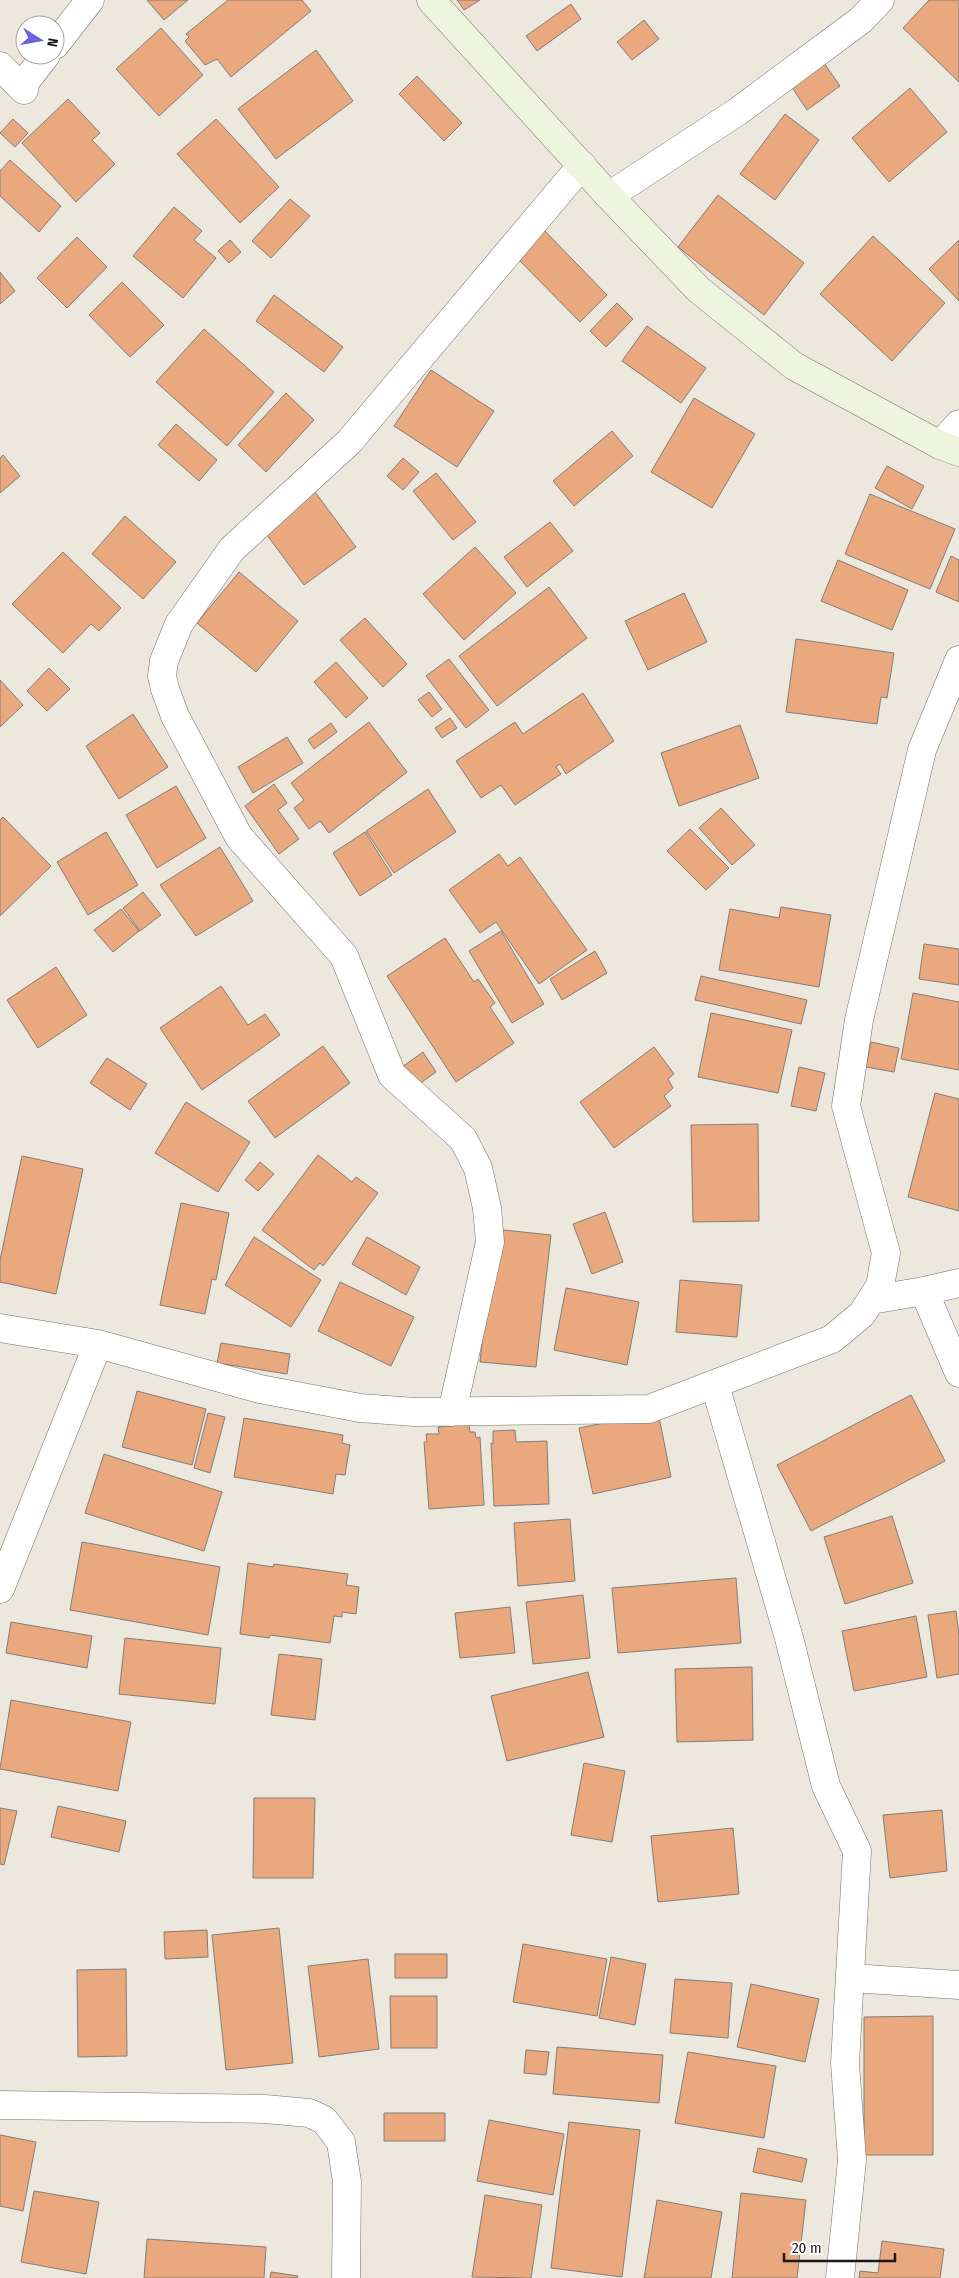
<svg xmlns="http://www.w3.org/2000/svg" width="959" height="2278" viewBox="0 0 959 2278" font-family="'Fira Sans Condensed',sans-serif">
  <rect width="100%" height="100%" fill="#ece8de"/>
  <path fill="#e9a87e" stroke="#857c76" d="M147 0H188L164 20Z
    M228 0H302L311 11 231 77 217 59 205 65 185 41 189 37 186 34Z
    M457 0H480L464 10Z
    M929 0H959V82L903 28Z
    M571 4 581 19 537 51 526 36Z
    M644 20 659 39 632 60 617 42Z
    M161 28 203 75 159 116 116 69Z
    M316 50 353 101 276 159 238 109Z
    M824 63 840 86 807 110 791 86Z
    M417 76 462 123 444 141 399 94Z
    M910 88 947 132 889 182 852 138Z
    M68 99 100 133 92 140 115 164 76 202 22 143Z
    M785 114 819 140 775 200 740 174Z
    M13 119 28 133 15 147 0 133Z
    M216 119 279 187 240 223 177 154Z
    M10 160 61 206 39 232 0 196V171Z
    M718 195 804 263 764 315 678 247Z
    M290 199 310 216 271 258 252 241Z
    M174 207 202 231 194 240 216 258 183 298 133 256Z
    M544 230 607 295 580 322 516 257Z
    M873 236 945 303 892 361 820 294Z
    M77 237 107 267 67 308 37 278Z
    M230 240 241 252 229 263 218 251Z
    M959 240V301L929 269Z
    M0 272 15 291 0 304Z
    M122 282 164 325 130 357 89 315Z
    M274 295 343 347 324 372 256 321Z
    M617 303 633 319 606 347 590 331Z
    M647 326 706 368 681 403 622 361Z
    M204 329 274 392 227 446 156 382Z
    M431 370 494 411 457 467 394 426Z
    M286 393 314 420 266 472 238 445Z
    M694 398 755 434 712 508 651 472Z
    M176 424 217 460 199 481 158 445Z
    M612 431 633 456 574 506 553 481Z
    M3 455 20 476 0 493V458Z
    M403 458 419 472 403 490 387 476Z
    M887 466 924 486 912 509 875 488Z
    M436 473 476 522 453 540 413 491Z
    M315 492 356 547 304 585 264 531Z
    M870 494 955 529 930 589 845 554Z
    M125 516 176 562 143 599 92 554Z
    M550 522 573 551 527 587 504 557Z
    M475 547 516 593 464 640 423 594Z
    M63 552 121 608 99 631 91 624 63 653 12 604Z
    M951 556 959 560V602L936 592Z
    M838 560 908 590 892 630 821 601Z
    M239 572 298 621 256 672 197 623Z
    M549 587 587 638 497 706 459 656Z
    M684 593 707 642 648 670 625 621Z
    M365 618 407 664 383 687 340 640Z
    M796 639 894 653 887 698 881 697 877 724 786 712Z
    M449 659 489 710 466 728 426 676Z
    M336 662 368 698 346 718 314 682Z
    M49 668 70 689 47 711 27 691Z
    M0 680 23 705 0 727Z
    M429 692 442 709 432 717 418 700Z
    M583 693 614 741 566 774 560 764 556 767 561 774 515 805 501 785 481 798 456 761 515 722 523 734Z
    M133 714 168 767 119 799 86 746Z
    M450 718 457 728 442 738 435 728Z
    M369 722 407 772 329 833 320 821 309 829 294 808 304 800 291 783Z
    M331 723 337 732 314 749 308 740Z
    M740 725 759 778 679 806 661 753Z
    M287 737 303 763 253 793 238 767Z
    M274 784 287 803 278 810 299 839 279 854 245 806Z
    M176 786 206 838 157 868 126 815Z
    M428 789 456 832 394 873 366 831Z
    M721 808 755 845 732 865 699 828Z
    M3 817 51 866 0 916V820Z
    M690 829 729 868 706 890 667 851Z
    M106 832 138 885 88 915 57 862Z
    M365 832 392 875 360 896 333 853Z
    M220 847 253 901 196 936 160 885Z
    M499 854 508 866 520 857 587 950 539 984 496 922 480 933 449 890Z
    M143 892 161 915 140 931 123 908Z
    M781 907 831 915 819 987 719 970 730 909 779 918Z
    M121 909 139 931 113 952 94 930Z
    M501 931 544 1004 512 1023 469 951Z
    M445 938 474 982 478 979 495 1003 490 1007 514 1043 456 1082 387 976Z
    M924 944 959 949V985L919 979Z
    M595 951 607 973 562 1000 550 979Z
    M56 967 87 1015 38 1048 7 1000Z
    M701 976 807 1000 801 1024 695 1000Z
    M221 986 248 1025 265 1014 280 1035 202 1090 160 1028Z
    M913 993 959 1002V1070L901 1059Z
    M711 1013 792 1030 778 1093 698 1077Z
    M871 1042 899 1048 894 1072 866 1067Z
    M323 1046 350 1083 275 1138 248 1101Z
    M654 1047 674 1074 668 1079 673 1088 664 1096 671 1106 614 1148 580 1102Z
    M423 1052 436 1072 415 1087 402 1067Z
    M107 1058 147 1084 130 1110 90 1083Z
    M799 1067 825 1073 816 1111 791 1106Z
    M935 1093 959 1099V1211L908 1197Z
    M186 1102 250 1142 218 1192 155 1153Z
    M758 1124 759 1221 693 1222 691 1125Z
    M318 1155 352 1182 356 1177 378 1193 323 1266 320 1263 314 1270 262 1230Z
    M22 1156 83 1169 56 1294 0 1282V1260Z
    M260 1162 274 1174 258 1191 245 1180Z
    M181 1203 229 1213 216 1280 212 1279 205 1314 160 1305Z
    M605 1212 623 1262 592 1274 573 1224Z
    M494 1229 551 1235 536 1367 480 1362Z
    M254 1237 321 1280 291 1327 225 1285Z
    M367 1237 420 1267 406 1295 352 1264Z
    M680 1280 742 1285 737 1337 676 1332Z
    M340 1282 414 1317 391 1366 318 1331Z
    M566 1288 639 1302 627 1365 554 1350Z
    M221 1343 290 1354 287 1374 217 1363Z
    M137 1391 206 1409 192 1465 122 1447Z
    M911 1395 945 1461 811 1531 777 1465Z
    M658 1412 671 1477 593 1494 579 1428Z
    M208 1413 225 1417 210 1473 194 1468Z
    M244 1418 343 1435 342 1443 350 1445 345 1475 336 1474 333 1494 234 1477Z
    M469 1424 470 1432H475L476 1438 480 1437 484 1505 429 1509 424 1442H427L426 1434H439L438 1427Z
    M515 1430 516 1442 547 1441 549 1504 494 1506 491 1443 493 1444V1431Z
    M104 1454 222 1492 204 1551 85 1513Z
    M892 1516 913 1583 845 1604 824 1537Z
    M570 1519 575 1581 518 1586 514 1523Z
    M82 1542 220 1567 208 1635 70 1610Z
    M248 1563 273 1567 274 1564 348 1574 346 1585 359 1587 356 1614 342 1612V1617L334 1616 330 1643 270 1635 269 1638 240 1634Z
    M736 1578 741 1643 618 1653 612 1588Z
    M583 1595 590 1658 533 1664 526 1602Z
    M510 1607 515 1653 460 1658 455 1613Z
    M956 1611 959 1635V1674L937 1678 928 1615Z
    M916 1616 927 1677 854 1691 842 1631Z
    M11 1622 92 1636 87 1668 6 1653Z
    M125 1638 221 1648 215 1704 119 1694Z
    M279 1654 322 1659 315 1720 271 1715Z
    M752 1667 753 1740 677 1742 675 1669Z
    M588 1672 604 1737 507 1761 491 1696Z
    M11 1700 131 1722 118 1791 0 1769Z
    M584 1763 625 1771 612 1842 571 1835Z
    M254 1798H315L313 1878H253Z
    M58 1806 126 1821 119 1852 51 1837Z
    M0 1808 17 1811 4 1865 0 1864Z
    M942 1810 947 1871 890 1878 883 1815Z
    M733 1828 739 1894 658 1902 651 1836Z
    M279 1928 293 2063 226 2070 212 1935Z
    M207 1930 208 1957 165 1959 164 1932Z
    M523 1944 607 1959 597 2016 513 2002Z
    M395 1954H447V1978H395Z
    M611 1957 646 1964 635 2025 599 2018Z
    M368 1959 379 2049 319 2057 308 1966Z
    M126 1969 127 2056 78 2057 77 1970Z
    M675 1979 732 1983 728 2038 670 2033Z
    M751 1984 819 1999 805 2062 737 2047Z
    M390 1996H437V2048H391Z
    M933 2016V2155H864V2017Z
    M557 2047 663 2055 659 2103 553 2094Z
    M526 2050 549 2052 546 2075 524 2073Z
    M688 2052 776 2066 764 2138 675 2123Z
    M384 2113H445V2141H384Z
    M489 2120 564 2134 553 2195 477 2181Z
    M569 2122 640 2130 622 2277 551 2268Z
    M0 2135 36 2142 23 2211 0 2206Z
    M758 2148 807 2159 802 2182 753 2172Z
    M34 2191 99 2202 86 2274 21 2262Z
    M741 2193 806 2200 797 2278H732Z
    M485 2195 542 2205 531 2278 472 2277Z
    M657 2200 722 2212 711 2278H644Z
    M147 2239 266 2247 264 2278H144Z
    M882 2241 944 2249 940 2278H859L860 2271 878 2273Z
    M271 2272 298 2276 297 2278H270Z"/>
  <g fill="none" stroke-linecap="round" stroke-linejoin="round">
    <defs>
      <path id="street" d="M55 45 90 0
        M0 66 24 90 25 82 46 55
        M609 196 737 112 861 20 880 0
        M940 445 959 424
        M924 1291 959 1373
        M871 1300 924 1291 959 1283
        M0 1328 98 1344 260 1389 360 1408 415 1412 649 1409 832 1339 862 1314 880 1286 886 1253 846 1106 859 1020 922 750 959 660
        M715 1385 789 1638 826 1786 857 1851 845 2063 852 2160 840 2278
        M452 1412 490 1242 487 1208 478 1168 463 1139 392 1075 344 956 239 837 175 716 165 689 162 676 164 661 179 624 232 549 349 442 582 165
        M0 1589 98 1344
        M851 1978 959 1985
        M0 2105 265 2109 309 2113 324 2120 341 2142 347 2182 346 2278"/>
      <path id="secondary" d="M431 0 609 196 699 290 794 366 940 445 959 452"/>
    </defs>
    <use href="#street" stroke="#747168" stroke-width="29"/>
    <use href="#secondary" stroke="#747168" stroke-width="29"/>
    <use href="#street" stroke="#fff" stroke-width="28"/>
    <use href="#secondary" stroke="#eef4dd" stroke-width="28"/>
  </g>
  <g transform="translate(40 40) rotate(101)"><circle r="24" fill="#ffffff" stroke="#a3a3a1"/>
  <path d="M0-4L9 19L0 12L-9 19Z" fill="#6e63dd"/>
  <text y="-8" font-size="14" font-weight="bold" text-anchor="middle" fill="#1a1915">N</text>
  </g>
  <path d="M784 2253v8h111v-8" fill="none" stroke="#1a1915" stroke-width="2.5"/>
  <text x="792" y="2253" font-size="15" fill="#1a1915" stroke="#ffffff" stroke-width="4" paint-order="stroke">20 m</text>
</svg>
